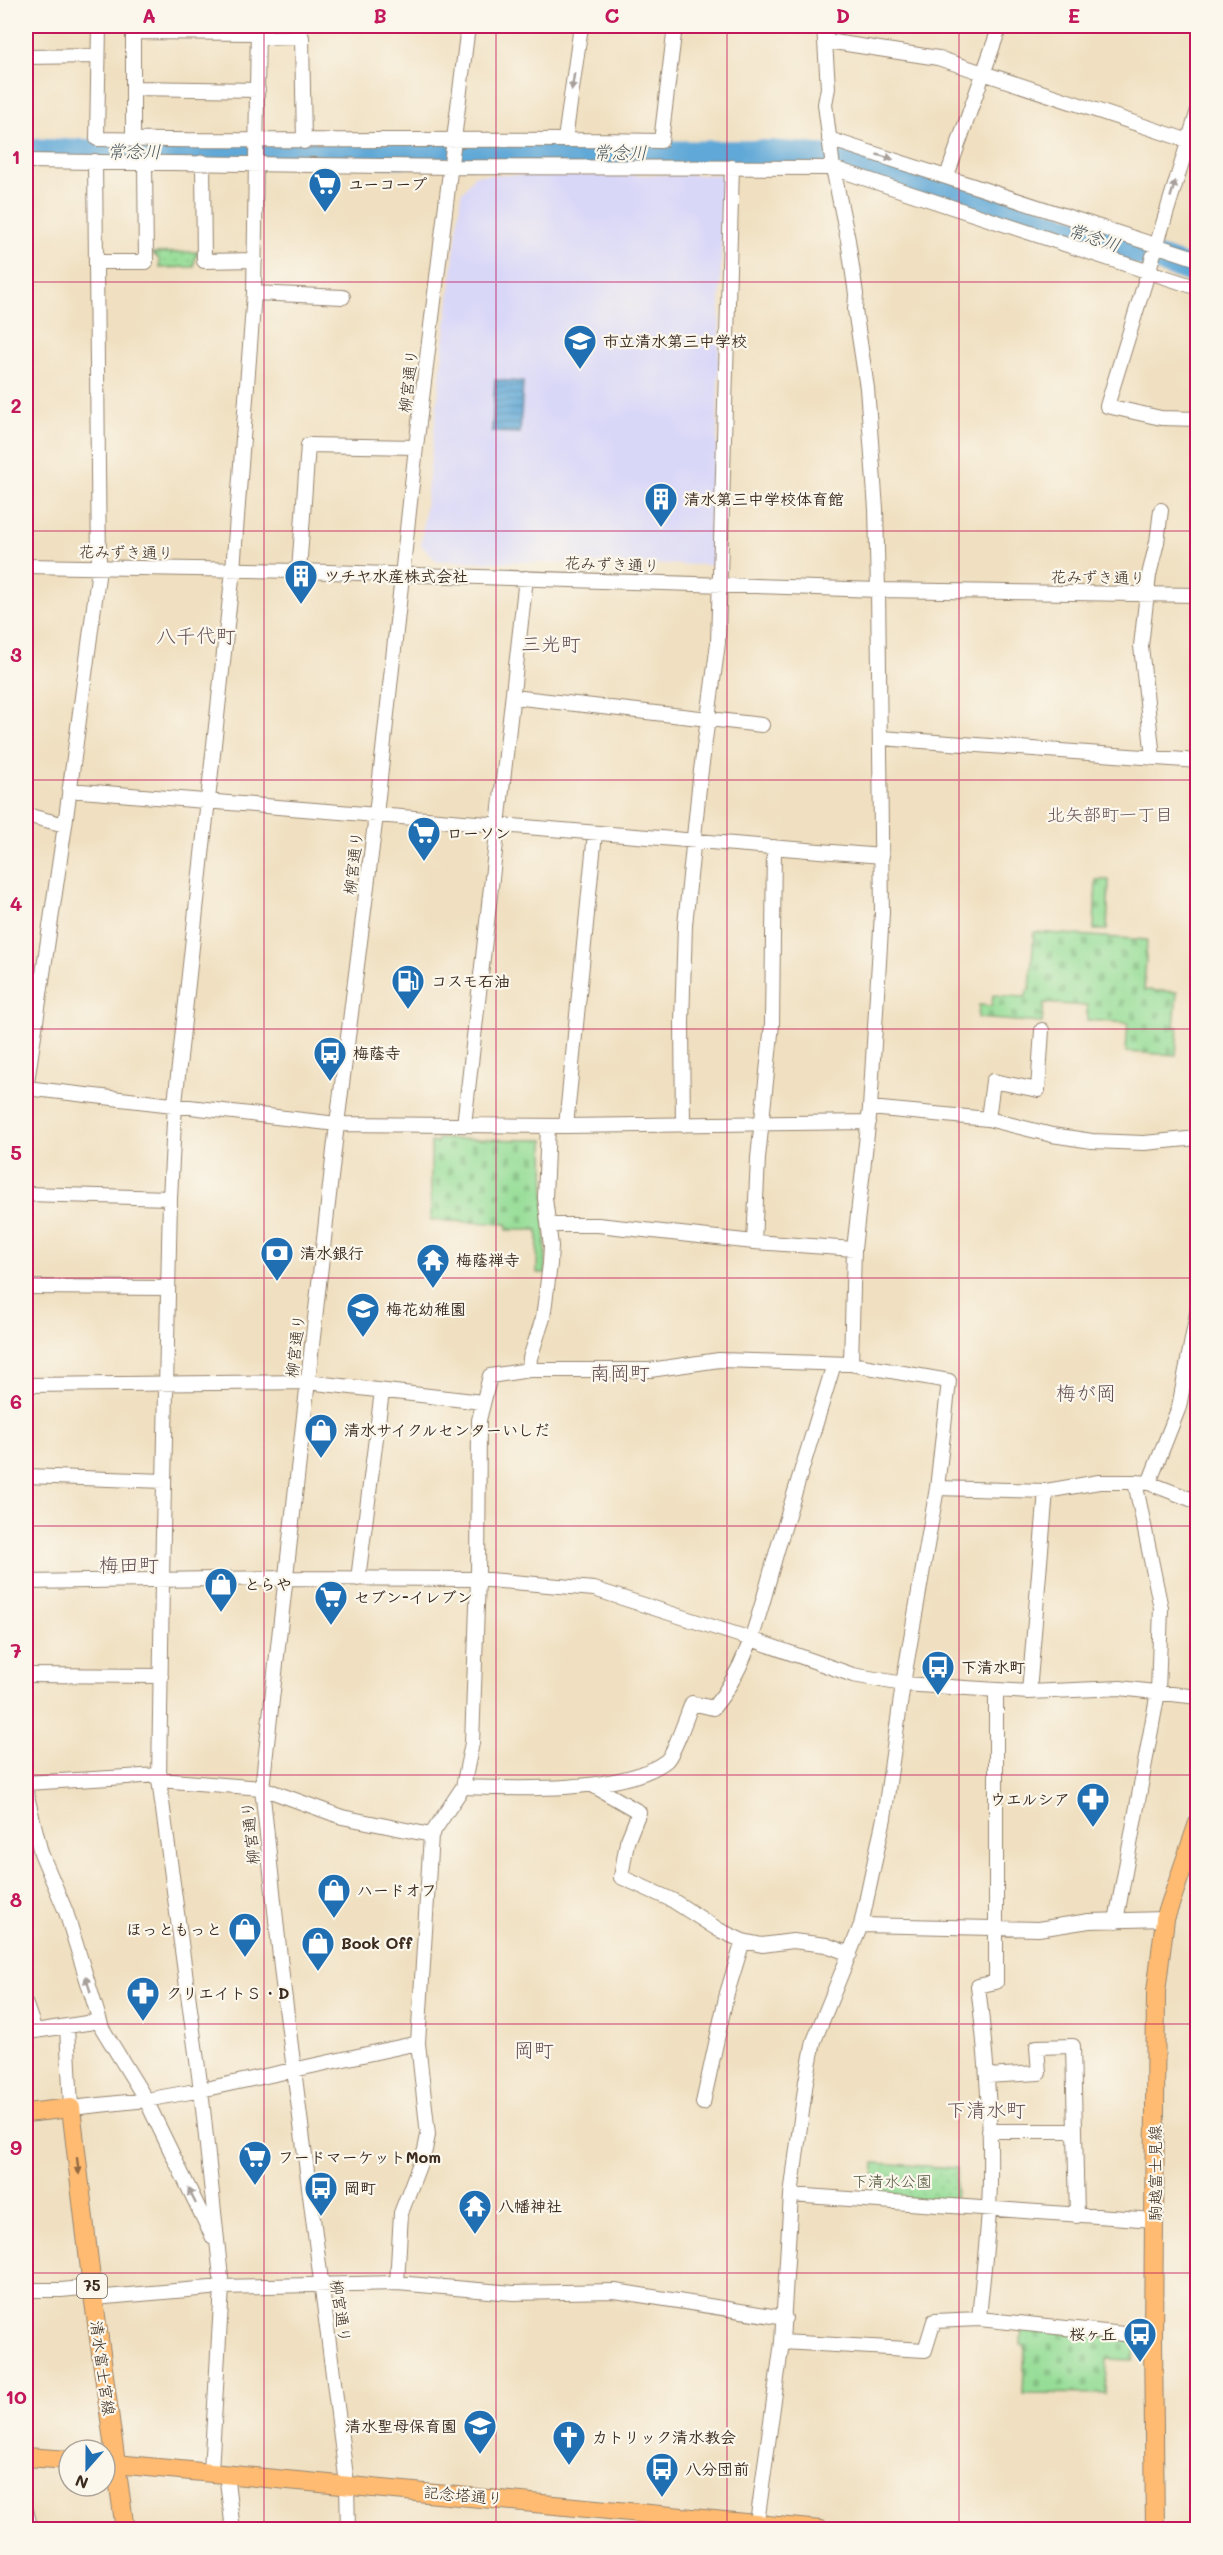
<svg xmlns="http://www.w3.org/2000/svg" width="1223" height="2555" viewBox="0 0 1223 2555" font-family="Mali,'Klee One',sans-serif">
  <defs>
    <pattern id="grass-dots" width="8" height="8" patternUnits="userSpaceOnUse" patternTransform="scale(1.5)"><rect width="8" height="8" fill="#96dd97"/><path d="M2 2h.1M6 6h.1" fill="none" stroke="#82be82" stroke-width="1.8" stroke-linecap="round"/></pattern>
    <pattern id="cemetery-stones" width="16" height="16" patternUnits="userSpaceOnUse" patternTransform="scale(1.5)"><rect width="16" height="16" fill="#96dd97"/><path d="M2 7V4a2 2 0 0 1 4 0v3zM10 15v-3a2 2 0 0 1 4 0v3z" fill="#82be82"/></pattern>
    <pattern id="water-rules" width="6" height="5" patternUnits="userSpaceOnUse" patternTransform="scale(1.5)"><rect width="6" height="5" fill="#60a8d7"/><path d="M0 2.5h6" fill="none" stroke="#5089ae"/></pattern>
  </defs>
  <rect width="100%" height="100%" fill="#fbf7ec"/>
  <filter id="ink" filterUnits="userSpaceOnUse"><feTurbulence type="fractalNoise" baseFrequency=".0167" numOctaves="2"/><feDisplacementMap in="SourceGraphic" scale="12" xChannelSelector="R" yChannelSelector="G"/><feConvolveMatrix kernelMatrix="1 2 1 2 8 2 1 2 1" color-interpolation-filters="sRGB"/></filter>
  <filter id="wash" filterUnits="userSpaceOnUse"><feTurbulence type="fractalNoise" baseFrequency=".008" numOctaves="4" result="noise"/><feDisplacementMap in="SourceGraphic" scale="24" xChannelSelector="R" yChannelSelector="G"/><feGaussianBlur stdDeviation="1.35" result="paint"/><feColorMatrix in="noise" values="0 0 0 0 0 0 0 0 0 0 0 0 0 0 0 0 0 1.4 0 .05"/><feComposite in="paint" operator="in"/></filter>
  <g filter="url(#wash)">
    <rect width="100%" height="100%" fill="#f0e0c1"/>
    <path fill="#d9d7f8" d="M475 175H723L714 565 437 561 421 545 461 194Z
      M1197 1884V2025L1193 1918Z"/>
    <path fill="url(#grass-dots)" stroke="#68845a" stroke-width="1.5" d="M199 252 195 258 194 267 160 268 159 259 152 253Z
      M874 2163 957 2168 955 2202 872 2197Z"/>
    <path fill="url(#cemetery-stones)" stroke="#68845a" stroke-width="1.5" d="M1096 880H1109L1107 930H1094Z
      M1034 932 1147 940 1144 990 1177 992 1174 1027H1178L1176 1055 1126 1052 1128 1023 1087 1020V1006L1044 1003 1042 1023 978 1018 979 1005 992 1006 993 995 1026 997 1027 990H1030Z
      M438 1139 544 1140 546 1273H537L538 1230H507V1224L431 1220V1142L437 1143Z
      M1022 2327 1130 2340 1135 2348 1134 2360 1107 2359 1106 2394 1023 2393 1025 2345 1021 2344Z"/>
    <path fill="url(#water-rules)" stroke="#4e697a" stroke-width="1.5" d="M495 380 523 382 520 433 492 432Z"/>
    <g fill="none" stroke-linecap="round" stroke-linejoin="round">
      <path stroke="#60a8d7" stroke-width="26" d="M26 152H342L385 155 770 153 853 160 1198 272"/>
    </g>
  </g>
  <g filter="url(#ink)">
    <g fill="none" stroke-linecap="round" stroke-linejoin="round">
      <defs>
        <path id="minor" d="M99 26 97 139C285 143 473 137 661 141L675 26
          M824 26 828 88 825 104 833 168 848 240 856 294 855 310 867 388 876 509 878 590 882 913 870 1108 854 1249 851 1364
          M133 32 258 33
          M258 38 302 37 304 142
          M827 41 938 58 1198 144
          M26 57 98 56
          M133 88 258 90
          M1198 110 1107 406 1161 418 1198 419
          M565 139 581 26
          M829 139 1198 259
          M133 140V26
          M26 161 452 167 833 168 1198 288
          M203 162 204 261 255 260
          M947 176 1000 26
          M96 262H146L145 162
          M254 293 343 297
          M26 566 299 571 878 590 1198 595
          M299 571 308 445 416 447
          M513 697 762 725
          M881 738 1198 761
          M1153 758 1141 646 1149 575 1157 542 1161 510
          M69 790 882 856
          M26 815 65 825
          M26 1088 337 1124 566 1126 869 1122
          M26 1089 65 825 99 569 95 161
          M870 1108 988 1119 1052 1135 1092 1141 1144 1143 1198 1138
          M988 1119 993 1081 1038 1090 1042 1030
          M464 1125 526 578
          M683 1125 682 1022 685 925 700 778 718 643 732 167
          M566 1126 595 833
          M26 1194 170 1198
          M549 1225H598L754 1242 854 1249
          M754 1242 758 1158 772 1024 774 847
          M26 1287 168 1288
          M529 1370 530 1358 543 1318 550 1264 551 1246 545 1198 548 1126
          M26 1385 307 1382 482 1402
          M26 1476 164 1481
          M1149 1483 1179 1407 1198 1308
          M937 1488 1046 1491 1099 1482H1135L1149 1483 1198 1502
          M358 1579 382 1391
          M26 1582 284 1578 478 1579 594 1589 751 1639 853 1675 903 1684 1029 1692 1120 1688 1198 1697
          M26 1675 161 1676
          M1029 1692 1046 1491
          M159 1780 262 1788 342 1817 431 1835
          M26 1783 160 1775
          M594 1786 639 1812 627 1842 621 1877 672 1900 719 1930 743 1941 762 1945 793 1941 826 1945 850 1954
          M463 1787C515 1789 624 1793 666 1761 673 1756 688 1713 692 1703L713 1708C752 1662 762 1600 779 1544 797 1484 816 1424 834 1364
          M26 1792 41 1853 66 1912 102 2028 146 2100 213 2238
          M1116 1921 1158 1692 1161 1608 1135 1482
          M861 1925 1038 1929 1089 1921 1165 1919
          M26 2005 35 2031 100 2021
          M67 2027 71 2108 146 2100 201 2090 418 2043 431 1835 463 1787 472 1743 478 1579 479 1420 490 1376 529 1370H650L719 1360 851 1364 949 1381 937 1488 903 1684 884 1818 861 1925 814 2041 806 2081 791 2195 782 2342 756 2530
          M987 2076 1039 2073 1037 2047 1073 2046 1077 2216
          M703 2103 727 1993 743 1941
          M989 2131H1075
          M791 2195 1155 2220
          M397 2283 401 2213 425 2150 428 2135 418 2043
          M26 2290H61L92 2287
          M94 2298 222 2287 397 2283 513 2293 615 2291 785 2318
          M979 2319 1153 2337
          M782 2342 925 2350 934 2321 979 2319C982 2282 987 2246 989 2209 993 2135 987 2060 978 1986L996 1982V1691
          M211 2471 222 2287 201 2090 159 1780 162 1581 170 1198 175 1103 233 570 254 293 258 26
          M226 2473 233 2530
          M26 2510 31 2530
          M348 2530 347 2484 282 1976 262 1788 337 1124 376 815 416 447 468 26"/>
        <path id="major" d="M26 2113 71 2108 92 2287 125 2530
          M26 2457 69 2460
          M105 2463 821 2530
          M1155 2530 1153 2337 1156 1992 1165 1919 1198 1823"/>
      </defs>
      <use href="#minor" stroke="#968570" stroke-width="16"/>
      <use href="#major" stroke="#968570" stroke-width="20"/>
      <use href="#minor" stroke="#fff" stroke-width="14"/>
      <use href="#major" stroke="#ffbb71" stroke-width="18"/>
    </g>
    <defs><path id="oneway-solid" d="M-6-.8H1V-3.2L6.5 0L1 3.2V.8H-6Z" transform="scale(1.5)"/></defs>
    <g fill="#a79f9a">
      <use href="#oneway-solid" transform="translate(573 82) rotate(98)"/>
      <use href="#oneway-solid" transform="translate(885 157) rotate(17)"/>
      <use href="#oneway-solid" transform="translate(1173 189) rotate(-73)"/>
      <use href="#oneway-solid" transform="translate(88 1984) rotate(-107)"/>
      <use href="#oneway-solid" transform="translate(192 2196) rotate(-116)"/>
    </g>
    <use fill="#936b43" href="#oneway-solid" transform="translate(78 2166) rotate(83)"/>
  </g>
  <path fill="none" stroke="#c2185b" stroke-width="1.5" stroke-opacity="0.55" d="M264 26V2530M496 26V2530M727 26V2530M959 26V2530M26 282H1198M26 531H1198M26 780H1198M26 1029H1198M26 1278H1198M26 1526H1198M26 1775H1198M26 2024H1198M26 2273H1198"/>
  <defs>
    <symbol id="supermarket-pin" viewBox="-11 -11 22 30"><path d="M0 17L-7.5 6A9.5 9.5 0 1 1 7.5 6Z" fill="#1f6fb2" stroke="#fbf7ec"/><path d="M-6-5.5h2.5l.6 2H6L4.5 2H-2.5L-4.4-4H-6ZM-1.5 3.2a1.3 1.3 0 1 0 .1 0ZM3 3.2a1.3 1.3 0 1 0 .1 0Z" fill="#fff"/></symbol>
    <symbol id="school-pin" viewBox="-11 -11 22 30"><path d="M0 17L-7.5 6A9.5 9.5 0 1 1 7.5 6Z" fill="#1f6fb2" stroke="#fbf7ec"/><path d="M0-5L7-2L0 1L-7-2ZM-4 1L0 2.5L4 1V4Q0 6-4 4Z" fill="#fff"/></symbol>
    <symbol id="building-pin" viewBox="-11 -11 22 30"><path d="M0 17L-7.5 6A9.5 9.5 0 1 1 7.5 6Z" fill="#1f6fb2" stroke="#fbf7ec"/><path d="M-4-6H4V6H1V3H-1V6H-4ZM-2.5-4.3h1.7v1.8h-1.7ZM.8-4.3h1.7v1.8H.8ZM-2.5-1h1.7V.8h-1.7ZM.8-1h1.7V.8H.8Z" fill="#fff"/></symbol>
    <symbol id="fuel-pin" viewBox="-11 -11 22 30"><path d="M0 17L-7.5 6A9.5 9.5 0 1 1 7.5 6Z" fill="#1f6fb2" stroke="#fbf7ec"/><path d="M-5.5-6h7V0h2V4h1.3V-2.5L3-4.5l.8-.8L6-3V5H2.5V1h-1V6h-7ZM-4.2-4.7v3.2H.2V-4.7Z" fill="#fff"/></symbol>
    <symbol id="bus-pin" viewBox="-11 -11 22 30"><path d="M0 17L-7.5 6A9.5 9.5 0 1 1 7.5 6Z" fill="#1f6fb2" stroke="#fbf7ec"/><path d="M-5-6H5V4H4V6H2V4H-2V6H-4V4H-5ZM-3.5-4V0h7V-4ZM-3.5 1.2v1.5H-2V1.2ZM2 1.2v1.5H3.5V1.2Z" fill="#fff"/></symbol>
    <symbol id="bank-pin" viewBox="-11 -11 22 30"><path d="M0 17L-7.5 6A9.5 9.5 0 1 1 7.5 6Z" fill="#1f6fb2" stroke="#fbf7ec"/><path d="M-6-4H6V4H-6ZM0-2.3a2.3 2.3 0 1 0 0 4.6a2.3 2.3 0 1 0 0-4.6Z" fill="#fff"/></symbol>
    <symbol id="temple-pin" viewBox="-11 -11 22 30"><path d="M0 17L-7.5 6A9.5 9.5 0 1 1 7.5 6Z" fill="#1f6fb2" stroke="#fbf7ec"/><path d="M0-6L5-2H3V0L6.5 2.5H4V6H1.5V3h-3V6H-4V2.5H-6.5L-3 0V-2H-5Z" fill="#fff"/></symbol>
    <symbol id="shop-pin" viewBox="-11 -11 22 30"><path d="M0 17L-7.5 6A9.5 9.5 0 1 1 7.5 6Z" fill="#1f6fb2" stroke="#fbf7ec"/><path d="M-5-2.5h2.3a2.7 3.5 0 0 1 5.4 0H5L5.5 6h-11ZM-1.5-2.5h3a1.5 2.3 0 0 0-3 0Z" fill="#fff"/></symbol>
    <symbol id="pharmacy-pin" viewBox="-11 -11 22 30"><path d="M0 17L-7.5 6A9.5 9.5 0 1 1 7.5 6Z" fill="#1f6fb2" stroke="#fbf7ec"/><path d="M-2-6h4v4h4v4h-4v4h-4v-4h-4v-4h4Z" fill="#fff"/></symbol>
    <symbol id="church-pin" viewBox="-11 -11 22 30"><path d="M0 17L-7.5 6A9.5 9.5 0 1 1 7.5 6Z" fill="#1f6fb2" stroke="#fbf7ec"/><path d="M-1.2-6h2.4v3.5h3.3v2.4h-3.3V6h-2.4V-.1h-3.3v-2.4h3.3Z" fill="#fff"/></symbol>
  </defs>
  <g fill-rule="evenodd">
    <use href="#supermarket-pin" x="306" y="165" width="38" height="52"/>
    <use href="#school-pin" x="561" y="322" width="38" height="52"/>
    <use href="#building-pin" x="642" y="480" width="38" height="52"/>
    <use href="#building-pin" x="282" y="557" width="38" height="52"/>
    <use href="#supermarket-pin" x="405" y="814" width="38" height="52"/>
    <use href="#fuel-pin" x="389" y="962" width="38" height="52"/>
    <use href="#bus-pin" x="311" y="1034" width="38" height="52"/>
    <use href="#bank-pin" x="258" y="1234" width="38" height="52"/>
    <use href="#temple-pin" x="414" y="1241" width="38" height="52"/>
    <use href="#school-pin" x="344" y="1290" width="38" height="52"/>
    <use href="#shop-pin" x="302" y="1411" width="38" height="52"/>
    <use href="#shop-pin" x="202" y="1565" width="38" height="52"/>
    <use href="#supermarket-pin" x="312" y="1578" width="38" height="52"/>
    <use href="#bus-pin" x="919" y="1648" width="38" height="52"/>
    <use href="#pharmacy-pin" x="1074" y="1780" width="38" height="52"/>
    <use href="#shop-pin" x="315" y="1871" width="38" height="52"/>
    <use href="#shop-pin" x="226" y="1910" width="38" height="52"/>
    <use href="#shop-pin" x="299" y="1924" width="38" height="52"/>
    <use href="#pharmacy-pin" x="124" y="1974" width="38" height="52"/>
    <use href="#supermarket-pin" x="236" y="2138" width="38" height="52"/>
    <use href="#bus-pin" x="302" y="2169" width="38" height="52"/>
    <use href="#temple-pin" x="456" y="2187" width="38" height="52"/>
    <use href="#bus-pin" x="1121" y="2315" width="38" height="52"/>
    <use href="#school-pin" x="461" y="2407" width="38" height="52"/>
    <use href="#church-pin" x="550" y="2418" width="38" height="52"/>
    <use href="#bus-pin" x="643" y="2450" width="38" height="52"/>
  </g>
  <g text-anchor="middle" stroke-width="4.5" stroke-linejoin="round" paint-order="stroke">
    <rect fill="#fbf7ec" stroke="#75685c" stroke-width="1.5" x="77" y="2274" width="30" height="24" rx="4.5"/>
    <g font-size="15" font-weight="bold" fill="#3b2a1e">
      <text x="92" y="2291">75</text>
    </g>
    <g font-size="16" font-weight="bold" fill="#3b2a1e" stroke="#fbf7ec" text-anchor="start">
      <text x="348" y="190">ユーコープ</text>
      <text x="603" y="347">市立清水第三中学校</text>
      <text x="684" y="505">清水第三中学校体育館</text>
      <text x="324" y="582">ツチヤ水産株式会社</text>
      <text x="447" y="839">ローソン</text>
      <text x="431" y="987">コスモ石油</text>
      <text x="353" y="1059">梅蔭寺</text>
      <text x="300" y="1259">清水銀行</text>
      <text x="456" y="1266">梅蔭禅寺</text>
      <text x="386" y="1315">梅花幼稚園</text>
      <text x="344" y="1436">清水サイクルセンターいしだ</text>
      <text x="244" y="1590">とらや</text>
      <text x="354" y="1603">セブン-イレブン</text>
      <text x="961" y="1673">下清水町</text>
      <text x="1070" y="1805" text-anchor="end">ウエルシア</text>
      <text x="357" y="1896">ハードオフ</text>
      <text x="222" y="1935" text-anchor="end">ほっともっと</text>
      <text x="341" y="1949">Book Off</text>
      <text x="166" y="1999">クリエイトＳ・D</text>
      <text x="278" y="2163">フードマーケットMom</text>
      <text x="344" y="2194">岡町</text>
      <text x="498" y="2212">八幡神社</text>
      <text x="1117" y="2340" text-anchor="end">桜ヶ丘</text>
      <text x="457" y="2432" text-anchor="end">清水聖母保育園</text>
      <text x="592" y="2443">カトリック清水教会</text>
      <text x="685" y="2475">八分団前</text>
    </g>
    <g font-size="16" fill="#3b2a1e" stroke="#fbf7ec">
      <text transform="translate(408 381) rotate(-83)" y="6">柳宮通り</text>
      <text transform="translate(126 552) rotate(1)" y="6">花みずき通り</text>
      <text transform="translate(612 564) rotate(2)" y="6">花みずき通り</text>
      <text transform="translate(1098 577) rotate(1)" y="6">花みずき通り</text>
      <text transform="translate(353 863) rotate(-83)" y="6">柳宮通り</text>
      <text transform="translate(295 1346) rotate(-83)" y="6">柳宮通り</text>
      <text transform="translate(250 1833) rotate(-96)" y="6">柳宮通り</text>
      <text transform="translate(1155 2173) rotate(-90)" y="6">駒越富士見線</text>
      <text transform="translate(341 2311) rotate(82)" y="6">柳宮通り</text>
      <text transform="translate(103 2368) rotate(82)" y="6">清水富士宮線</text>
      <text transform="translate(463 2495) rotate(5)" y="6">記念塔通り</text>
    </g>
    <g font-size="16" fill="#52573c" stroke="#fbf7ec">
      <text x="892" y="2187">下清水公園</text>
    </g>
    <g font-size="18" font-style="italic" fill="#48565f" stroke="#fbf7ec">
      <text x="134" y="158">常念川</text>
      <text x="620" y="159">常念川</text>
      <text transform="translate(1094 238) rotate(18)" y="6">常念川</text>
    </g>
    <g font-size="18" fill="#665156" stroke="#fbf7ec">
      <text x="1110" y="821">北矢部町一丁目</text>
    </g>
    <g font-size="20" fill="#665156" stroke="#fbf7ec">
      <text x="196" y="643">八千代町</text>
      <text x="551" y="651">三光町</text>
      <text x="620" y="1380">南岡町</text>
      <text x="1086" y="1400">梅が岡</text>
      <text x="129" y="1572">梅田町</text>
      <text x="534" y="2057">岡町</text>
      <text x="986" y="2117">下清水町</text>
    </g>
  </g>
  <rect width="1223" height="2555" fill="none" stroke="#fbf7ec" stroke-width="66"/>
  <g transform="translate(87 2468) rotate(201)"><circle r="28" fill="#fbf7ec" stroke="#aea59a" stroke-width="1.5"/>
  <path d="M0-4.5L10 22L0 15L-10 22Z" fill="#1f6fb2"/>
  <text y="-9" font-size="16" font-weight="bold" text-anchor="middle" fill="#3b2a1e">N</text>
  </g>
  <rect x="33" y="33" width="1157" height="2489" fill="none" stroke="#c2185b" stroke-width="2"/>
  <g font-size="20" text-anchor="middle" font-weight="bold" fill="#c2185b">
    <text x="149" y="23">A</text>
    <text x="380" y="23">B</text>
    <text x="612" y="23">C</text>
    <text x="843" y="23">D</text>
    <text x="1074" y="23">E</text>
    <text x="16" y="164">1</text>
    <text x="16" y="413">2</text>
    <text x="16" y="662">3</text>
    <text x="16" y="911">4</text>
    <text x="16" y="1160">5</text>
    <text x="16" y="1409">6</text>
    <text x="16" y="1658">7</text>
    <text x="16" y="1907">8</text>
    <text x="16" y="2155">9</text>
    <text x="16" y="2404">10</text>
  </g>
</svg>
